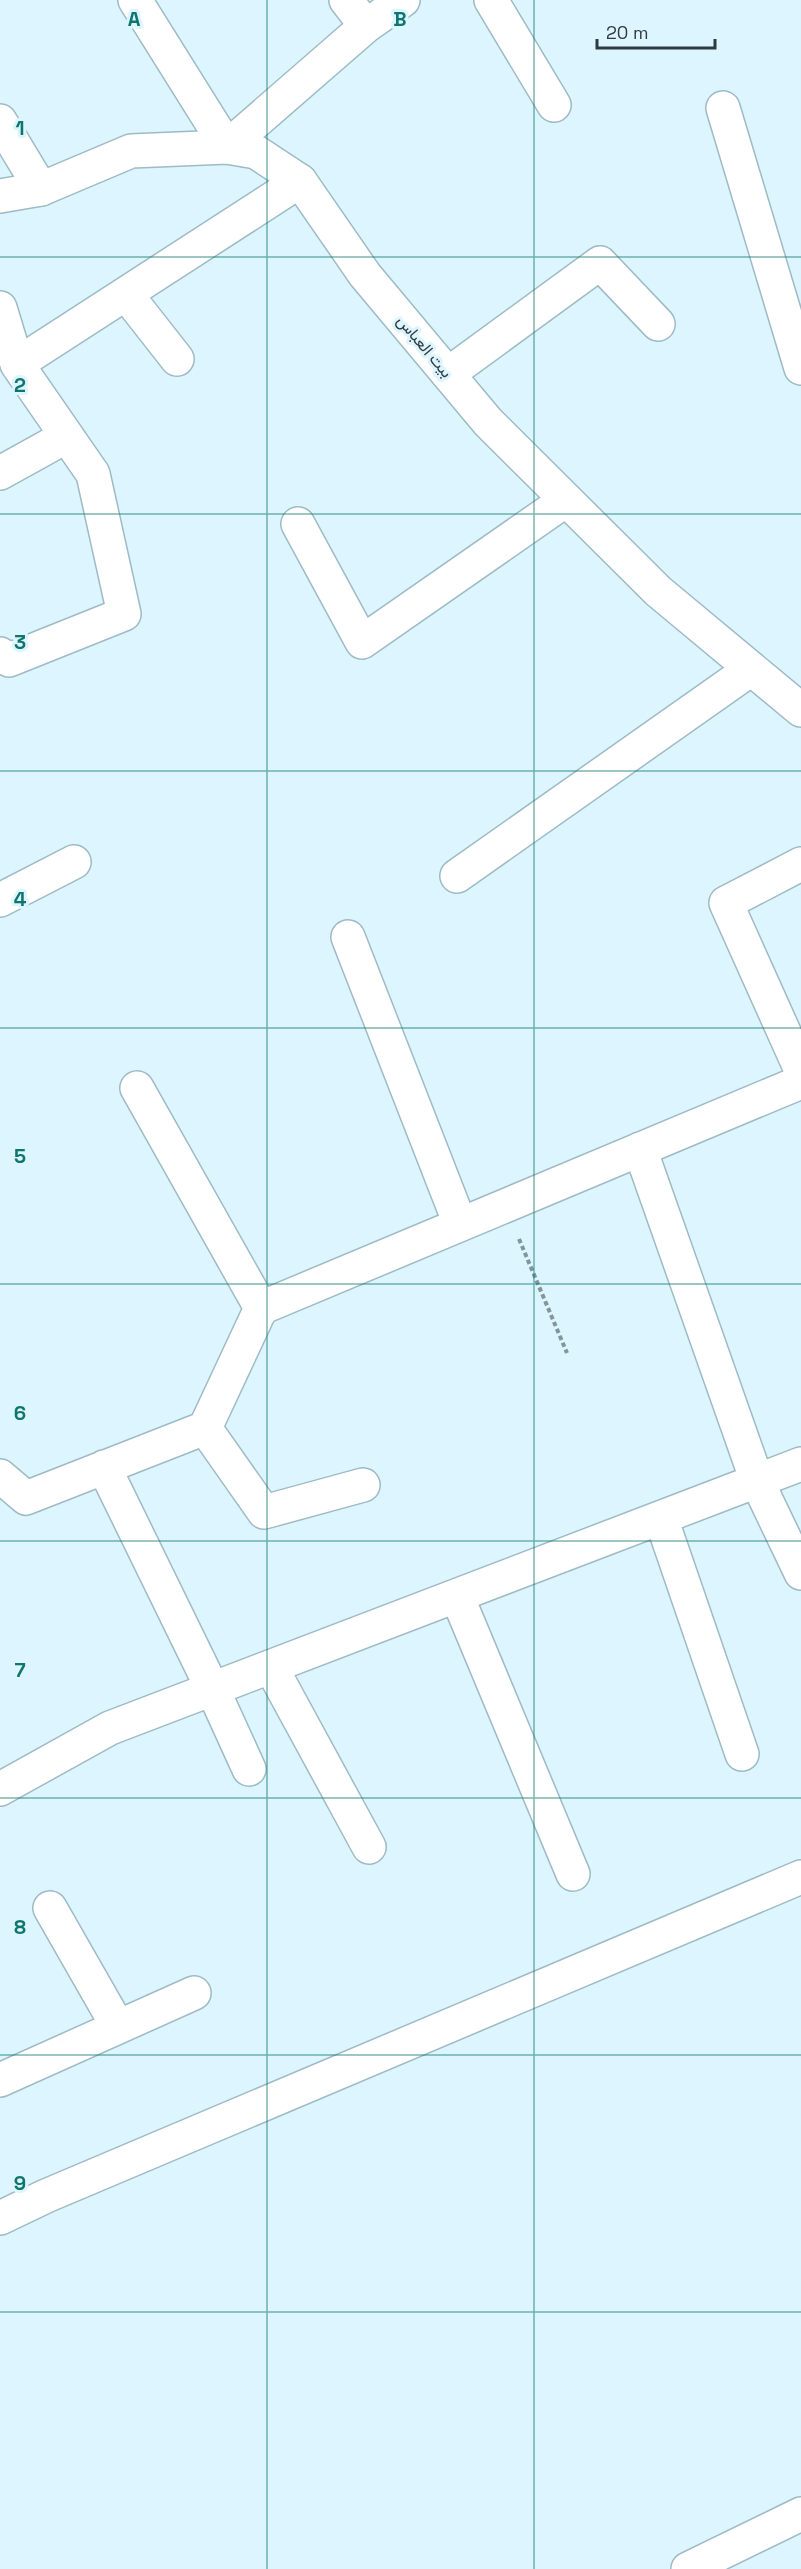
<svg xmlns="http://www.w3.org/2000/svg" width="801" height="2569" viewBox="0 0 801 2569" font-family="'Space Grotesk',Vazirmatn,sans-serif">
  <rect width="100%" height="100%" fill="#ddf5fe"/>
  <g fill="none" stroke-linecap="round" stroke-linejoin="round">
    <defs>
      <path id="minor" d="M135 0 227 147 366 26 403 0
        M346 0 366 26
        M491 0 554 105
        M723 108 801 368
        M0 121 41 189
        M126 294 177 359
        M0 308 17 364
        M448 374 600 263 658 324
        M0 473 67 436
        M298 524 362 642 566 500
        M0 654 9 660 124 614 93 474 17 364 300 181
        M801 864 726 903 801 1070
        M457 876 751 669
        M0 900 74 862
        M348 937 460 1224
        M137 1088 261 1308
        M640 1149 757 1481 801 1573
        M205 1428 264 1512 363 1485
        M104 1467 213 1690 249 1769
        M0 1476 26 1498 205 1428 261 1308 801 1082
        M661 1518 742 1754
        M457 1596 573 1874
        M271 1667 369 1847
        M0 1789 110 1728 801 1464
        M50 1908 118 2027
        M0 2080 194 1993
        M0 2218 46 2196 801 1877
        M688 2569 801 2514"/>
      <path id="tertiary" d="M0 196 41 189 131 151 227 147 256 152 300 181 365 275 488 422 658 591 801 710"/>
    </defs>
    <use href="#minor" stroke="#9ebbc5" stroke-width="36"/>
    <use href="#tertiary" stroke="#9ebbc5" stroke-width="36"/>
    <path stroke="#83959c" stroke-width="4" stroke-dasharray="4.5 3" stroke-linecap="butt" d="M519 1239 567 1353"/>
    <use href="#minor" stroke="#fff" stroke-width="33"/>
    <use href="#tertiary" stroke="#fff" stroke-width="33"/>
  </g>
  <path fill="none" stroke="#0f766e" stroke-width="1.5" stroke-opacity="0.55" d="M267 0V2569M534 0V2569M0 257H801M0 514H801M0 771H801M0 1028H801M0 1284H801M0 1541H801M0 1798H801M0 2055H801M0 2312H801"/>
  <g text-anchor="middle" stroke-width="6" stroke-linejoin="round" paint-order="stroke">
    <g font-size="16" fill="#2f3a3f" stroke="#ddf5fe">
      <text transform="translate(425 346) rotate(50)" y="6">بیت العباس</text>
    </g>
  </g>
  <g font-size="20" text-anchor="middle" font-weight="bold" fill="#0f766e" stroke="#ddf5fe" stroke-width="6" stroke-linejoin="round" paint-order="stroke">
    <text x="134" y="26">A</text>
    <text x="400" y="26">B</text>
    <text x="20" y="135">1</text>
    <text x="20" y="392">2</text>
    <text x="20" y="649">3</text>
    <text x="20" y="906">4</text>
    <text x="20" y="1163">5</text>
    <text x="20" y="1420">6</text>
    <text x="20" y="1677">7</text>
    <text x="20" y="1934">8</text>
    <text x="20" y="2190">9</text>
  </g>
  <path d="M597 39v9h118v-9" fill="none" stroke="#2f3a3f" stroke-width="3"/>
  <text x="606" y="39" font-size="18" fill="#2f3a3f" stroke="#ddf5fe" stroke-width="4.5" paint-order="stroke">20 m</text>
</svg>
